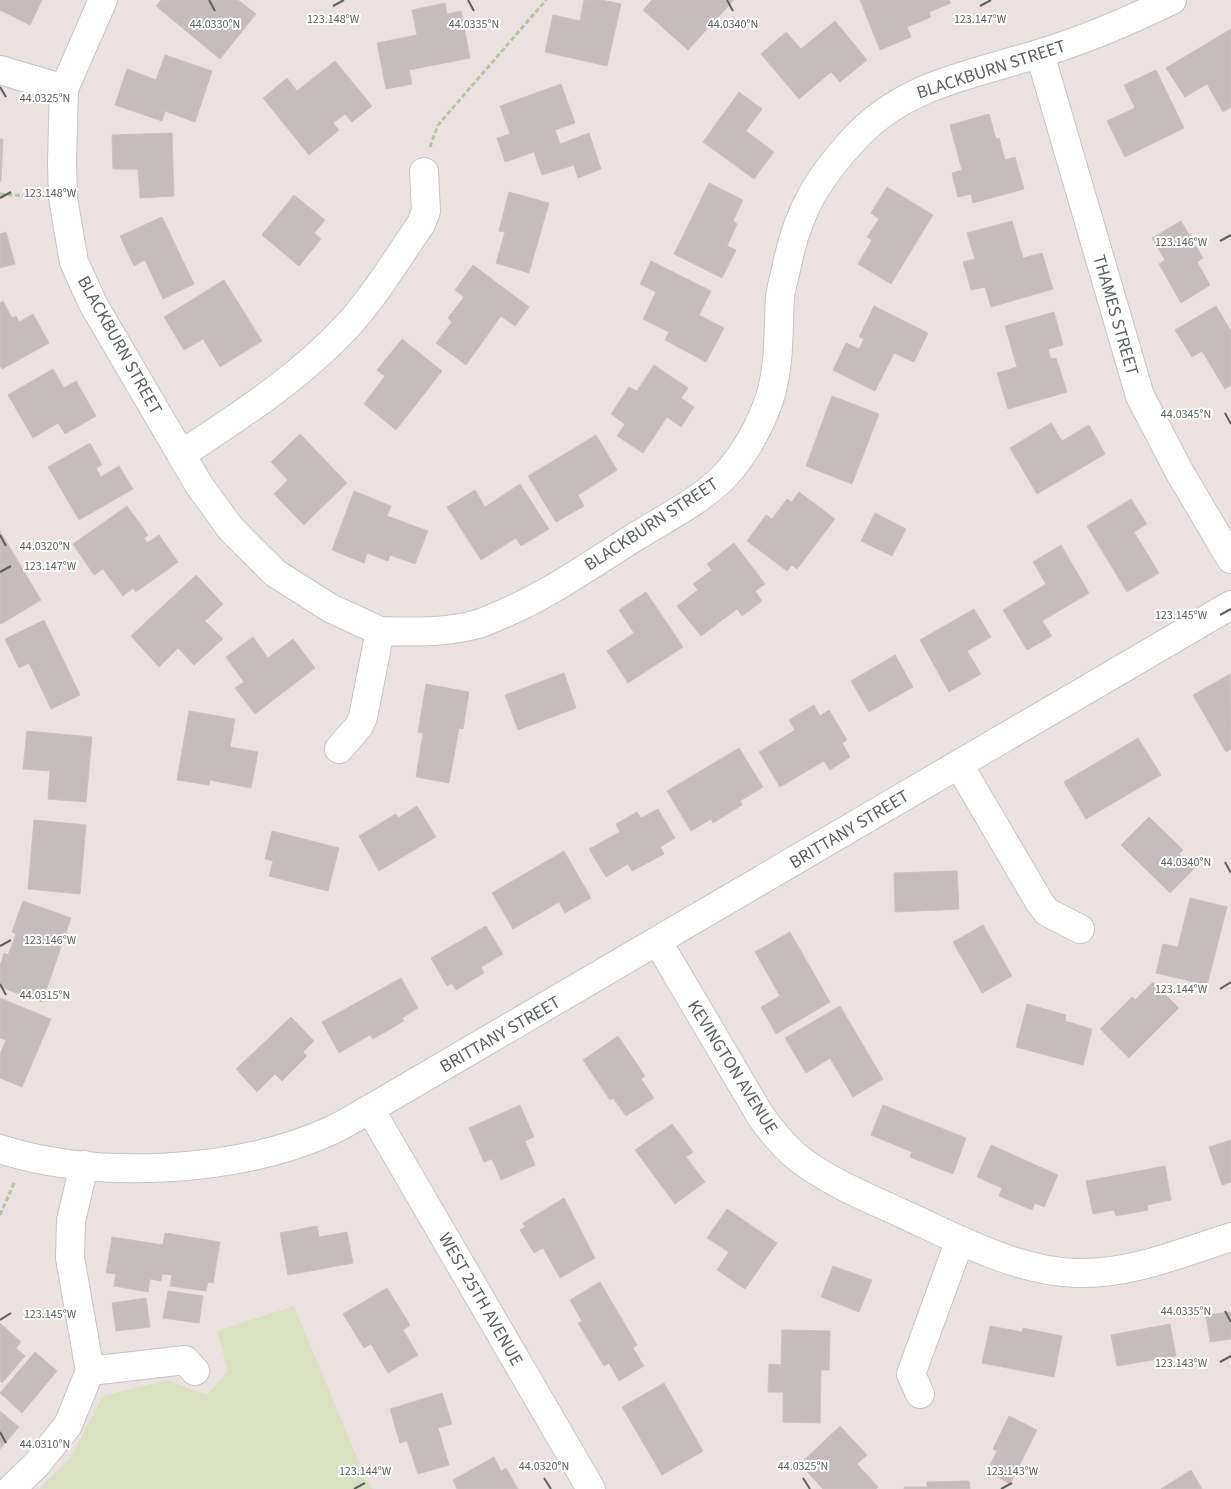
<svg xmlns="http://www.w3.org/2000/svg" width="1231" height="1489" viewBox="0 0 1231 1489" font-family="'Source Sans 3',sans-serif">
  <rect width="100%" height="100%" fill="#ebe1e1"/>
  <path fill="#dae1c0" d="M294 1306 367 1481 373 1489H39L71 1457 103 1396 167 1380 207 1395 228 1371 217 1331Z"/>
  <path fill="#c4bcbd" stroke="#cfc0c2" d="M0 0H42L30 25 0 10Z
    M161 0H238L256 14 220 59 156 6Z
    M584 0H601L621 4 607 66 545 52 553 15 580 21Z
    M652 0H734L688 50 643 10Z
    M860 0H949L951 3 929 12 931 17 907 27 911 37 880 50Z
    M445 3 447 14 461 11 470 58 409 70 412 84 386 89 377 43 417 35 412 10Z
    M835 21 867 60 840 82 831 72 799 99 761 54 786 32 801 49Z
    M1231 29V107L1223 112 1207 84 1185 97 1166 68Z
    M165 55 212 71 195 122 165 111 162 121 115 105 127 69 156 80Z
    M335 61 372 106 352 122 345 114 333 123 339 130 309 155 263 98 287 78 297 91Z
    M1156 70 1184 128 1125 157 1107 121 1135 108 1124 85Z
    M561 84 575 123 555 130 560 144 589 133 601 169 578 178 574 165 542 175 534 152 505 162 497 138 510 134 500 106Z
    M739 92 762 109 746 131 774 152 754 179 703 142Z
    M989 114 996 139 999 138 1005 160 1015 157 1024 189 973 203 971 194 958 197 952 173 962 170 950 125Z
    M172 133 174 196 140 198 138 169H113L112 135Z
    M0 139H3L1 181H0Z
    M709 183 743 200 733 221 737 224 727 246 736 250 722 278 674 254Z
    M887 187 933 215 891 284 858 264 872 240 867 237 879 219 871 213Z
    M509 192 549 203 529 273 496 263 505 232 499 231Z
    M294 195 325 220 314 233 321 239 299 266 262 235Z
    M162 217 194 284 163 299 145 260 134 266 120 236Z
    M1012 221 1023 258 1042 253 1053 289 991 307 985 287 971 290 963 262 975 259 967 233Z
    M1181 221 1203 258 1197 262 1210 285 1181 303 1159 264 1165 260 1152 238Z
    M6 232 15 264 0 268V234Z
    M651 261 711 291 699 315 724 328 706 362 665 340 669 332 643 319 656 292 640 284Z
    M473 265 529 307 515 326 501 316 466 365 436 343 452 322 448 318 464 297 455 290Z
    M224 280 262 341 220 367 203 339 184 350 164 317Z
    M3 301 12 318 16 316 19 322 33 314 49 343 2 369 0 365V303Z
    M874 306 928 333 914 362 894 353 875 391 833 370 846 343 859 349 864 339 859 337Z
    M1216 306 1231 331V385L1225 389 1202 351 1192 357 1175 330Z
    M1054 312 1063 345 1048 349 1051 359 1056 358 1067 392 1008 409 997 373 1017 367 1005 326Z
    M402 339 442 371 396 430 364 404 385 376 377 370Z
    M654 365 688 388 681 398 694 407 681 427 667 417 643 453 617 436 625 424 611 414 629 387 637 391Z
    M53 369 64 388 76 381 96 416 65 434 58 423 33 438 8 395Z
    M832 396 879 414 852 484 806 466Z
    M1051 423 1062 441 1089 425 1105 454 1037 494 1010 448Z
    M300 434 347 483 304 525 274 494 288 480 271 462Z
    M596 435 617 470 578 495 584 506 556 522 528 476Z
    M90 443 102 465 96 468 101 477 119 466 133 489 79 520 48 467Z
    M520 484 549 529 521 546 516 538 481 560 447 507 475 490 485 507Z
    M354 491 391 506 387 516 428 531 415 564 390 555 388 561 367 553 364 563 332 550Z
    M799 492 835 519 797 569 792 565 787 571 747 541 766 515 772 519 787 499 792 502Z
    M1131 499 1147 524 1134 532 1159 573 1127 592 1087 526Z
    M127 506 148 535 144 538 147 543 159 535 178 562 136 592 133 588 123 596 103 569 94 575 73 544Z
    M875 513 906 529 892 556 861 541Z
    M0 531 41 600 1 624 0 623Z
    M734 543 765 584 755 591 762 601 742 616 737 609 701 636 677 606 698 590 693 584 712 570 707 564Z
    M1061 545 1089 593 1042 621 1052 636 1027 650 1003 610 1046 584 1033 562Z
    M196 575 223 604 205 621 223 639 194 665 178 648 159 667 131 636Z
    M646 592 683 647 628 683 607 651 634 633 619 610Z
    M974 609 991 637 967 651 981 674 949 692 920 640Z
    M44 620 80 695 51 709 29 663 19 668 5 639Z
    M253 637 268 658 293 639 315 668 255 714 235 688 244 682 226 657Z
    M895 655 913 687 869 712 851 681Z
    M564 673 576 708 518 730 505 695Z
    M1230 674 1231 749 1226 752 1193 695Z
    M426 684 469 692 463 729 459 728 449 783 416 777 423 733 418 732Z
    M814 705 820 716 829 710 847 740 842 743 850 757 830 770 824 761 780 787 759 752 795 730 789 720Z
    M189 711 235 719 230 747 258 752 251 788 210 780 209 785 177 780Z
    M27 731 92 737 86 802 48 799 50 771 23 769Z
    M1138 738 1161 775 1086 819 1064 782Z
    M739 748 763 787 740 801 742 805 713 823 711 819 691 831 667 791Z
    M417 806 436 837 379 871 359 836 396 814 398 818Z
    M658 809 675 838 660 847 664 854 632 871 628 864 606 877 589 849 620 832 616 824 637 812 641 818Z
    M1149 817 1183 850 1179 854 1194 869 1170 893 1121 845Z
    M34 820 86 825 80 894 28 889Z
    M272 831 339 848 328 891 269 876 273 861 265 859Z
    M564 851 591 898 565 913 559 902 513 929 492 893Z
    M957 871 959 909 895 912 894 873Z
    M1190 898 1227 907 1207 985 1156 973 1163 944 1178 947Z
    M23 901 71 918 42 1002 0 987V966L4 953 8 955 16 934 12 932Z
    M983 925 1012 976 982 993 953 942Z
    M486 926 503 954 481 967 484 973 456 990 452 983 447 986 431 958Z
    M790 932 830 1002 776 1034 761 1007 780 996 755 952Z
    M401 978 418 1008 402 1018 404 1021 373 1039 370 1035 339 1053 322 1022Z
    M1153 982 1179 1008 1129 1058 1100 1029 1132 997 1135 1000Z
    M0 998 51 1019 22 1087 0 1078V1054L6 1040 0 1038Z
    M1027 1004 1066 1015 1065 1021 1092 1029 1083 1065 1016 1047Z
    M840 1006 883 1079 853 1097 830 1058 806 1073 785 1038Z
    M291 1017 314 1041 303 1052 307 1056 282 1081 275 1074 257 1092 236 1069Z
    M618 1036 645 1076 641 1079 654 1098 626 1116 613 1098 610 1100 583 1060Z
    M520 1105 534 1137 525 1141 535 1165 501 1180 492 1159 484 1162 469 1128Z
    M883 1105 966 1138 953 1174 910 1157 912 1152 871 1135Z
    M672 1124 693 1152 686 1157 705 1182 675 1204 635 1150Z
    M1231 1140V1182L1222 1185 1209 1147Z
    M991 1145 1058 1175 1044 1207 1035 1203 1032 1210 999 1196 1002 1188 977 1177Z
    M1165 1166 1171 1200 1147 1205 1148 1210 1116 1216 1114 1210 1093 1214 1086 1181Z
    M564 1198 595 1258 560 1278 543 1248 534 1253 520 1230 525 1227 523 1223Z
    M727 1209 777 1243 745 1289 717 1270 729 1252 707 1238Z
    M317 1226 319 1237 347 1232 353 1263 288 1275 280 1233Z
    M165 1233 220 1242 213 1283 208 1282 206 1291 170 1286 172 1275 162 1274 161 1281 150 1279 148 1292 114 1286 116 1274 106 1273 112 1237 163 1245Z
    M833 1266 872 1280 859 1312 821 1297Z
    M600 1282 637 1345 633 1348 644 1366 619 1381 609 1363 604 1366 578 1323 582 1321 570 1300Z
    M387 1288 410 1325 403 1330 418 1355 388 1373 371 1344 364 1348 343 1314Z
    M168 1291 203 1296 199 1323 163 1318Z
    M146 1298 150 1327 116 1331 112 1303Z
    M1231 1312V1339L1210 1342 1206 1315Z
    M0 1323 21 1342 16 1348 25 1356 2 1383 0 1381Z
    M1170 1324 1176 1356 1117 1366 1111 1335Z
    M990 1326 1022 1332 1023 1328 1062 1336 1054 1377 982 1363Z
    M782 1330 830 1331 829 1370H821L820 1423 783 1422V1392H768L769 1364 781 1365Z
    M35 1352 57 1371 22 1413 0 1393Z
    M664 1383 703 1451 662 1475 622 1407Z
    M442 1393 452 1424 438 1428 449 1465 418 1474 407 1441 400 1443 390 1409Z
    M0 1411 19 1427 0 1449Z
    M1009 1416 1037 1430 1010 1484 987 1471 997 1451 993 1449Z
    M840 1426 867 1455 857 1464 878 1487 876 1489H823L800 1464Z
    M494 1457 501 1471 506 1468 518 1489H457L453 1480Z
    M1191 1470 1202 1489H1161Z
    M969 1481 970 1489H904V1487H927V1482Z"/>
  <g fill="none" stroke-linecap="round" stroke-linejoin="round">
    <defs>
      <path id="street" d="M103 0 64 89 62 163 63 198 74 262 93 304 199 485 231 529 275 573 330 608 380 631 363 717 359 726 339 749
        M1040 54 1140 396 1180 473 1231 559
        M0 70 64 89
        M182 454C241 415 302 376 350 323 377 293 398 257 421 224L426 211 424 172
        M380 631C412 632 442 633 474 625 484 623 495 617 505 613 551 593 592 564 635 537 665 518 707 498 730 470 747 450 762 422 770 397 780 364 778 331 780 298 781 287 785 275 787 265 798 210 819 176 858 135 907 84 974 74 1038 54 1085 40 1129 21 1172 0
        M959 765 1040 903 1047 912 1080 929
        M658 942 760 1115C771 1131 783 1145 798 1158 829 1182 866 1197 901 1213 956 1238 1015 1271 1076 1273 1129 1275 1181 1253 1231 1237
        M0 1149C98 1180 237 1173 330 1131 344 1125 357 1116 370 1109
        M90 1371 185 1360 195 1371
        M920 1394 911 1374 960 1240
        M11 1489 36 1465 68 1425 90 1371 70 1258 71 1221 84 1165"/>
      <path id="secondary" d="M591 1489 370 1109 1231 605"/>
    </defs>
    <use href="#street" stroke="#c0c7c5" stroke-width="30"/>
    <use href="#secondary" stroke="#c1c8c6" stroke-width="30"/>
    <path stroke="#b4c89f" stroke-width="3" stroke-dasharray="5 2.5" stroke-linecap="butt" d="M430 147 438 125 546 0
      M0 194 37 197
      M0 1215 15 1181"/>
    <use href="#street" stroke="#fff" stroke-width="28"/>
    <use href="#secondary" stroke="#fff" stroke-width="28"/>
  </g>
  <path fill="none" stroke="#5a615f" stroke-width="2" d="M209 0 215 11M468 0 474 11M727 0 733 11M333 6 344 0M980 6 991 0M0 87 6 97M0 198 11 192M1220 241 1231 235M1225 413 1231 424M0 535 6 546M0 572 11 566M1220 615 1231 609M1225 862 1231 873M0 946 11 940M0 984 6 995M1220 989 1231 982M1225 1311 1231 1322M0 1320 11 1313M1220 1362 1231 1356M0 1432 6 1443M544 1478 551 1489M803 1478 810 1489M354 1489 365 1483M1001 1489 1012 1483"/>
  <g text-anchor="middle" stroke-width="4" stroke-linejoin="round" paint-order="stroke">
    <g font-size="18" fill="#5a615f" stroke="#fff">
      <text transform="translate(991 69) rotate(-18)" y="6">BLACKBURN STREET</text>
      <text transform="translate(1116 315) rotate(74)" y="6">THAMES STREET</text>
      <text transform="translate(120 345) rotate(61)" y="6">BLACKBURN STREET</text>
      <text transform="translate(651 524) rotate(-33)" y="6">BLACKBURN STREET</text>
      <text transform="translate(849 829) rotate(-31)" y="6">BRITTANY STREET</text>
      <text transform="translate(500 1034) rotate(-30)" y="6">BRITTANY STREET</text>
      <text transform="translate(733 1067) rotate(58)" y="6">KEVINGTON AVENUE</text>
      <text transform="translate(481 1299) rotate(60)" y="6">WEST 25TH AVENUE</text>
    </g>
  </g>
  <g font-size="12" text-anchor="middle" fill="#5a615f" stroke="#fff" stroke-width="4" stroke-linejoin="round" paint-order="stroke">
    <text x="333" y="23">123.148°W</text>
    <text x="980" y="23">123.147°W</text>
    <text x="215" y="28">44.0330°N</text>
    <text x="474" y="28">44.0335°N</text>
    <text x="733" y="28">44.0340°N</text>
    <text x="45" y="102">44.0325°N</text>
    <text x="50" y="197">123.148°W</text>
    <text x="1181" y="246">123.146°W</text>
    <text x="1186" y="418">44.0345°N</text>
    <text x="45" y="550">44.0320°N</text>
    <text x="50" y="570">123.147°W</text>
    <text x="1181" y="619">123.145°W</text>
    <text x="1186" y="866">44.0340°N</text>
    <text x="50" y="944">123.146°W</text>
    <text x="1181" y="993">123.144°W</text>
    <text x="45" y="999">44.0315°N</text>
    <text x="1186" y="1315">44.0335°N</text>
    <text x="50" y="1318">123.145°W</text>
    <text x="1181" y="1367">123.143°W</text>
    <text x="45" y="1448">44.0310°N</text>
    <text x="544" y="1470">44.0320°N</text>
    <text x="803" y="1470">44.0325°N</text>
    <text x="365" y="1475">123.144°W</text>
    <text x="1012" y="1475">123.143°W</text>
  </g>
</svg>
